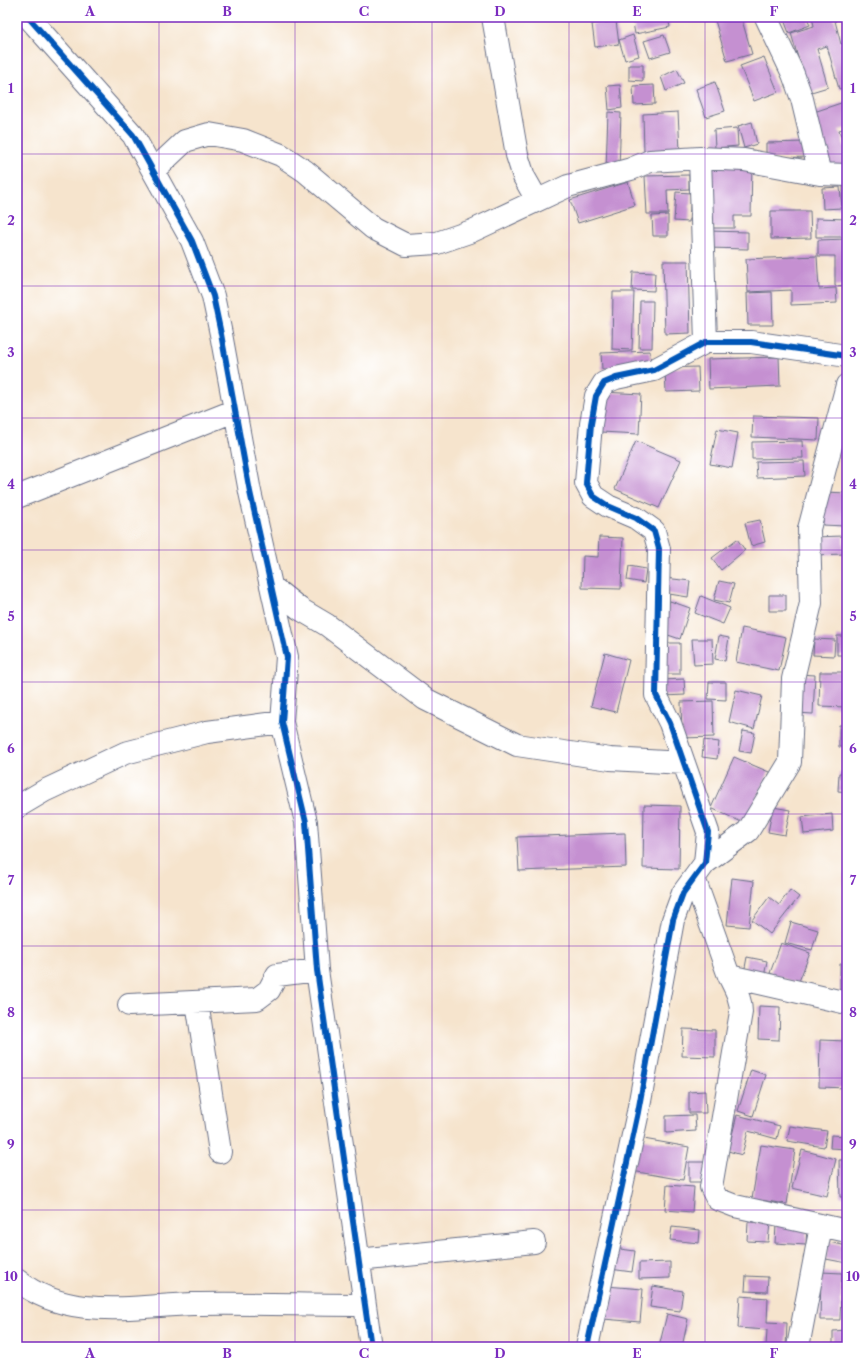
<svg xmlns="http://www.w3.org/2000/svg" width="864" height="1364" viewBox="0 0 864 1364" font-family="'Libre Caslon Text',serif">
  <rect width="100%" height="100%" fill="#fff"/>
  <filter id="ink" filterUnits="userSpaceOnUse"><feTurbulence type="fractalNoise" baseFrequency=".025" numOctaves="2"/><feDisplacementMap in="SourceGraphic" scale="8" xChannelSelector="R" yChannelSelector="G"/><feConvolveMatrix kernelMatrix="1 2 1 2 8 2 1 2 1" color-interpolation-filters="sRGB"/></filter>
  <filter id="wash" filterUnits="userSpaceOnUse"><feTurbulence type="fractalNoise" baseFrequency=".012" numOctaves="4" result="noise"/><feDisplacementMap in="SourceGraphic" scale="16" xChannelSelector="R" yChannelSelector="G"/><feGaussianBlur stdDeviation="0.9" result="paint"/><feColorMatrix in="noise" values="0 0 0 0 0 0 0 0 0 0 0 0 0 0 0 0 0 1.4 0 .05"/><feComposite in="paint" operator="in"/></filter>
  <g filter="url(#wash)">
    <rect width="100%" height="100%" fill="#f6e4cd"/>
    <g id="blocks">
      <path fill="#c590d1" d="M632 17H668L670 27 635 34Z
        M714 17H741L752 54 727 61Z
        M783 17H807L810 25 789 33Z
        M812 17H834L841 44 847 42V87L839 89 827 46 817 49 828 87 808 93 791 33 814 26Z
        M616 21 619 44 595 47 592 24Z
        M633 35 639 56 625 60 619 40Z
        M664 35 670 52 650 58 644 41Z
        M764 57 778 92 754 101 740 66Z
        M629 65H643V81L629 80Z
        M677 69 684 83 666 91 661 77Z
        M715 82 725 111 706 117 696 89Z
        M620 85 622 108 609 110 607 86Z
        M654 85 655 104 634 105 633 86Z
        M847 101V128L839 130 847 154V163L831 169 811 113Z
        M608 112 621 113 619 169H606Z
        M678 112 680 151 644 152 643 114Z
        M752 122 757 144 744 148 738 126Z
        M737 128 738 146 715 148 714 130Z
        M806 142 807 157 766 158V143Z
        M708 161 752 162 751 216H734V228H707Z
        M689 175V189L667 190 668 214H647L645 176Z
        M628 182 635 205 578 223 570 200Z
        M843 186H847V203H843Z
        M840 187 842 208 823 209 822 188Z
        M676 192 691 193 689 222 674 221Z
        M771 211H810L811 238 771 239Z
        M668 215V236H653L652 216Z
        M816 218 847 219V237H816Z
        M708 231 748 232V249L707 248Z
        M847 239V285L835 286V256H818V240Z
        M817 256 819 289 836 288 837 303 791 305V290L748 292 746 259Z
        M663 261H688L690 333 665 334Z
        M633 272 655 273 654 291 632 290Z
        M613 292H634L632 350 612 349Z
        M772 292 773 325H748L747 293Z
        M640 301H653L652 348H639Z
        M650 351 651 367 602 369 601 353Z
        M779 357 780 386 709 389 708 359Z
        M698 367 699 391 666 392 665 368Z
        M603 392 641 394 639 434 601 432Z
        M753 416 819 418 818 440 752 437Z
        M717 429 738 433 732 468 710 464Z
        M636 441 681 460 659 508 615 489Z
        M802 441 803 458 752 459V442Z
        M804 461 805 476 757 478 756 462Z
        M824 492 847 493 845 526 823 525Z
        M760 520 765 542 751 546 745 523Z
        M843 536 844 554 814 555V537Z
        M599 537 623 538 621 589 582 588 583 556 598 557Z
        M737 539 745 550 721 570 712 558Z
        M629 566 646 569 644 583 627 580Z
        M665 578 690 581 688 597 663 593Z
        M719 581 734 584 729 603 714 600Z
        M769 595H786V611H769Z
        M701 596 730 608 723 624 695 613Z
        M670 601 690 608 680 639 662 633 664 617Z
        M742 628 786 637 779 671 736 662Z
        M719 636 729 638 725 661 715 659Z
        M837 636H847V655H837Z
        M692 639H712L713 664 694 665Z
        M814 639 835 640 834 656 813 655Z
        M661 643H680V674H660Z
        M605 653 629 660 616 712 591 706Z
        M820 672H847V707L819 706Z
        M798 674 815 675 813 714 797 713Z
        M684 679 685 695 663 696 662 680Z
        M709 682H726V700L708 699Z
        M736 690 762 696 754 729 729 722Z
        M713 701 714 737 682 738 681 702Z
        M839 725H847V747H839Z
        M743 731 755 733 751 753 739 751Z
        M704 740 719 742 717 759 702 757Z
        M734 757 769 772 746 824 711 808Z
        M839 773H847V792L838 791Z
        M644 805 680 806 679 869 643 868Z
        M773 807 790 810 785 835 768 832Z
        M832 814 833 831 804 834 802 817Z
        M625 833 626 867 519 871 517 837Z
        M844 873H847V892H845Z
        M732 878 754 881 749 927 727 925Z
        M790 890 799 897 770 934 752 920 769 897 779 905Z
        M791 922 818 930 812 950 785 943Z
        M781 943 810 953 798 984 770 973Z
        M747 957 767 961 764 977 744 973Z
        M840 964H847V999H840Z
        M759 1006 780 1007 779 1040 758 1039Z
        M683 1029 715 1030V1057L682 1056Z
        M820 1040 847 1041V1088L819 1087Z
        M751 1070 766 1075 753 1116 738 1111Z
        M705 1091 706 1113H689V1092Z
        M695 1115 696 1131 666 1133V1116Z
        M737 1115 780 1126 777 1139 748 1131 742 1155 728 1151Z
        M790 1126 827 1131 824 1147 787 1141Z
        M831 1135 847 1136V1149L830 1148Z
        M638 1138 689 1147 683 1180 632 1171Z
        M761 1145 795 1150 787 1204 752 1199Z
        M802 1150 836 1159 827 1196 792 1188Z
        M839 1160H847V1197H840Z
        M689 1162H705V1182H689Z
        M667 1185 694 1187 692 1212 665 1210Z
        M748 1222 770 1223 768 1242 747 1241Z
        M776 1224 807 1226 806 1245 775 1243Z
        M672 1227 700 1230 699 1243 670 1240Z
        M829 1242 847 1246V1263L826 1259Z
        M613 1248 635 1251 632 1272 610 1269Z
        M670 1262V1278L639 1279V1263Z
        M821 1272 842 1273 840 1320H820Z
        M746 1276 768 1277 767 1292 745 1291Z
        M606 1286 643 1289 640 1322 603 1319Z
        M653 1286 683 1291 680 1311 650 1307Z
        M740 1296 768 1298 767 1322 787 1323 786 1347H766L767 1330 738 1328Z
        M667 1314 688 1319 682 1347H659Z
        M847 1330V1347H833V1331Z"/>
    </g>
  </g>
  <g filter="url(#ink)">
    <use href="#blocks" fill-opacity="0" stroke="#686e85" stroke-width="1"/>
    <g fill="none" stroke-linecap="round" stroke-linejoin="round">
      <defs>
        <path id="minor" d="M28 17 133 135 192 241 213 296 221 334 250 492 287 657 282 722 306 822 317 970 371 1347
          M493 17 517 155 524 177 537 200
          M766 17 793 74 802 99 820 174
          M700 158 706 342
          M153 171 185 141 209 134 243 140 281 155 305 171 373 228 406 245 437 243 472 231 568 186 631 169 650 161 700 158 744 160 820 174 847 175
          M17 497 234 411
          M271 586 300 609 327 625 425 699 517 745 610 759 684 763
          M17 807 44 791 125 753 207 732 282 722
          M705 863 748 831 790 762 793 679 811 603 809 529 847 385
          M694 878 729 976C735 988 741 998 741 1012L711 1187 717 1199 735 1206 847 1231
          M729 976 847 1003
          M197 1002 220 1152
          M129 1005 257 999 269 990 277 975 317 970
          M358 1260 534 1242
          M17 1280C67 1321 134 1306 193 1304 250 1303 307 1305 364 1305
          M587 1347 638 1112 673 920 683 893 705 863 708 832 670 723 656 695 659 549 654 531 636 518 608 506 593 496 586 483 591 424 596 396 604 383 616 378 654 370 706 342H751L847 356
          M798 1347 821 1226"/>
      </defs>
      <use href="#minor" stroke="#686e85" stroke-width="24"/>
      <use href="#minor" stroke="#fff" stroke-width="22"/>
      <defs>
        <path id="cycleway" d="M28 17 133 135 192 241 213 296 221 334 250 492 287 657 282 722 306 822 317 970 371 1347
          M587 1347 638 1112 673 920 683 893 705 863 708 832 670 723 656 695 659 549 654 531 636 518 608 506 593 496 586 483 591 424 596 396 604 383 616 378 654 370 706 342H751L847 356"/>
      </defs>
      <use href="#cycleway" stroke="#fff" stroke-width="8"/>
      <use href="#cycleway" stroke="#0057b8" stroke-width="6"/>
    </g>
  </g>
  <path fill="none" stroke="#7b2cbf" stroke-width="1" stroke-opacity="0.55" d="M159 17V1347M295 17V1347M432 17V1347M569 17V1347M705 17V1347M17 154H847M17 286H847M17 418H847M17 550H847M17 682H847M17 814H847M17 946H847M17 1078H847M17 1210H847"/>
  <rect width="864" height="1364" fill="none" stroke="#fff" stroke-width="44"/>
  <rect x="22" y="22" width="820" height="1320" fill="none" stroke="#7b2cbf" stroke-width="1.5"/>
  <g font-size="13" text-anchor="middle" font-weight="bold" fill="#7b2cbf">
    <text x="90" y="16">A</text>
    <text x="227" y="16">B</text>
    <text x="364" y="16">C</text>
    <text x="500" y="16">D</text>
    <text x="637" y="16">E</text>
    <text x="774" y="16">F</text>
    <text x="11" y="93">1</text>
    <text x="853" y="93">1</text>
    <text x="11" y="225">2</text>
    <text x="853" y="225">2</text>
    <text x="11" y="357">3</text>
    <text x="853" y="357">3</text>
    <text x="11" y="489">4</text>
    <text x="853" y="489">4</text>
    <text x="11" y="621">5</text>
    <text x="853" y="621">5</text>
    <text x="11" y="753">6</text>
    <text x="853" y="753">6</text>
    <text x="11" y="885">7</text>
    <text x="853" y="885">7</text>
    <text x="11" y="1017">8</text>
    <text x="853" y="1017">8</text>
    <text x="11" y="1149">9</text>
    <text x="853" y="1149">9</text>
    <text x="11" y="1281">10</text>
    <text x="853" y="1281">10</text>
    <text x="90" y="1358">A</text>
    <text x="227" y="1358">B</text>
    <text x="364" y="1358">C</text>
    <text x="500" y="1358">D</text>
    <text x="637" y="1358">E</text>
    <text x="774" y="1358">F</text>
  </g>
</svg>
